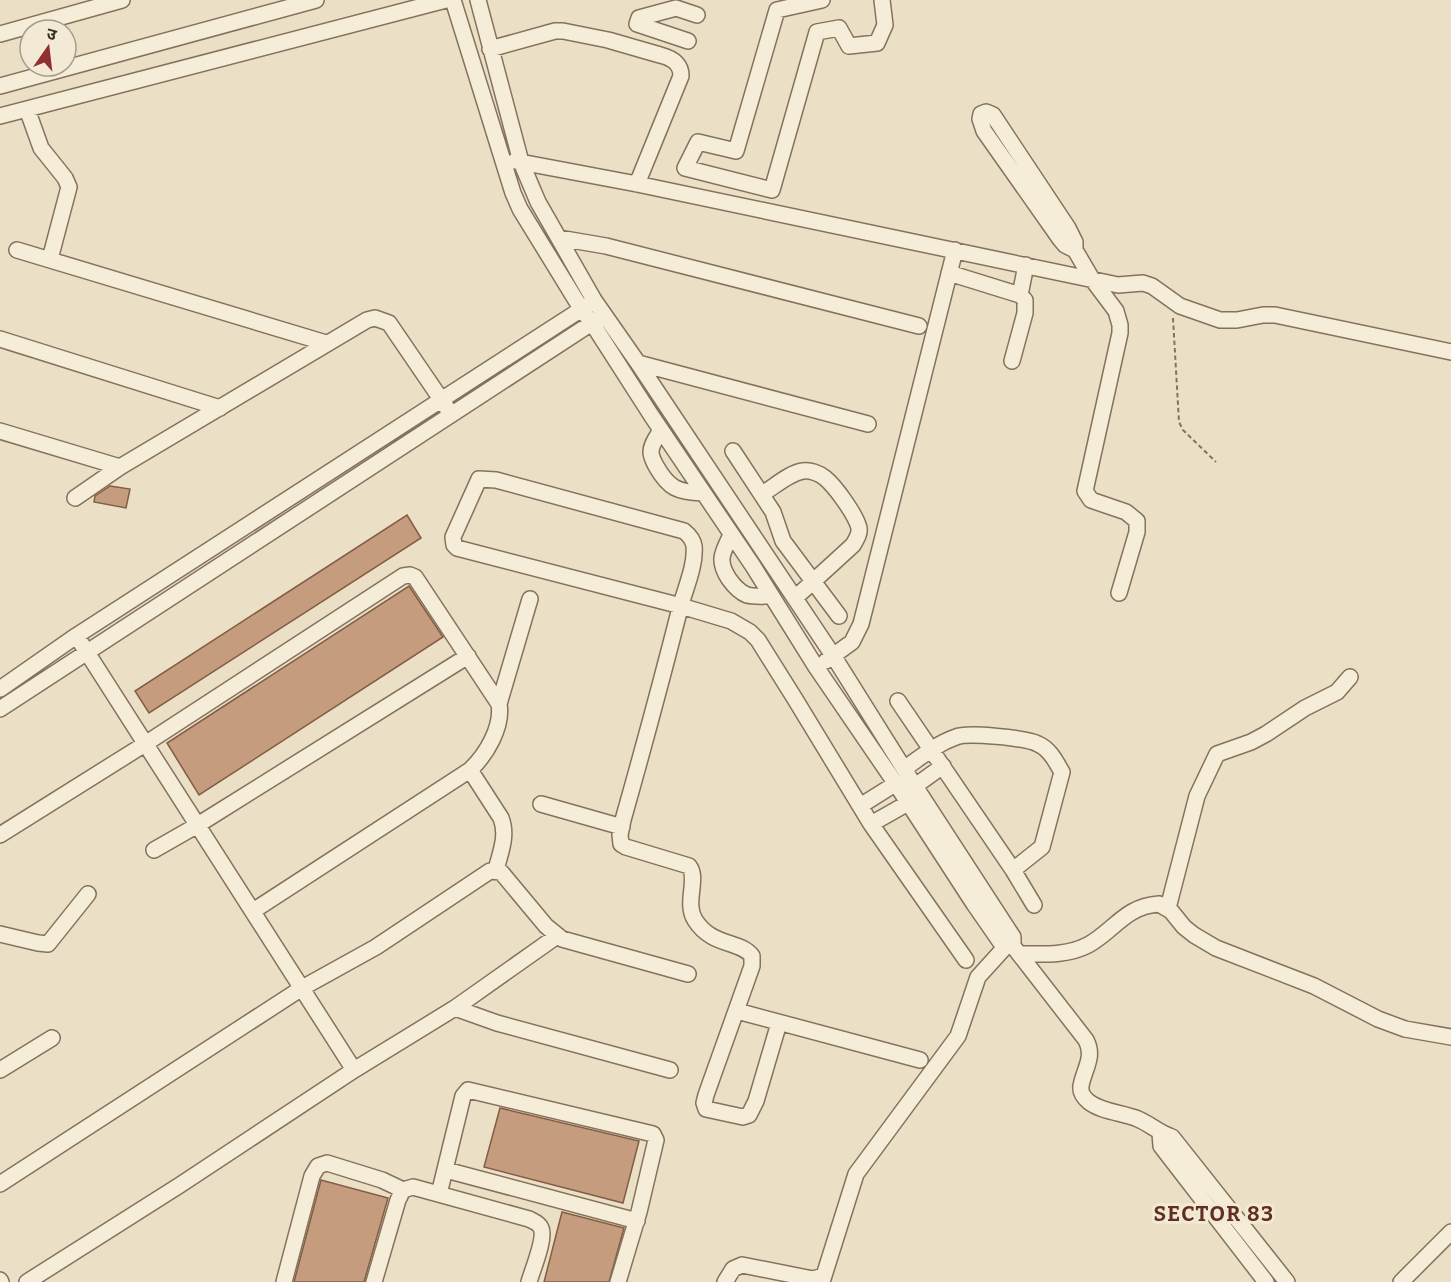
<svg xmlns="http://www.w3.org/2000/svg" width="1451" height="1282" viewBox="0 0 1451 1282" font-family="Bitter,'Noto Sans Devanagari',serif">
  <rect width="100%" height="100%" fill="#ebe0c6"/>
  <path fill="#c69c7e" stroke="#825d45" stroke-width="1.5" d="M110 486 130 489 126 508 94 502 95 496Z
    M407 515 421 538 149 713 135 691Z
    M409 586 443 637 199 795 167 743Z
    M500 1108 639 1141 623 1203 484 1167Z
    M321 1180 388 1198 364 1282H294Z
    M562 1212 624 1228 609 1282H544Z"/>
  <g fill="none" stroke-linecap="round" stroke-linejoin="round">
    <defs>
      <path id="minor" d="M453 0 513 193 520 209 582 310 592 323 651 415 753 566 816 667 898 787 974 904 1001 943 1013 946 1086 1040C1095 1057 1084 1069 1081 1086 1080 1092 1084 1098 1089 1102 1102 1112 1124 1113 1138 1119 1150 1124 1159 1133 1172 1137L1287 1282
        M478 0 521 162 538 202 594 300 638 363 834 657 911 780 1013 937V946
        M822 0 777 10 736 151 698 142 685 168 772 190 817 32 839 28 849 46 877 43 885 25 882 0
        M0 34 122 0
        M688 41 637 24 639 18 676 8 697 15
        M490 49 555 31H563L608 40 660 55C672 58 681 63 681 76L637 184
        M0 86 316 0
        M27 109 41 148 65 178 69 187 50 259
        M0 116 446 0
        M515 161 637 184 1118 285 1143 283 1152 286 1180 306 1220 320H1237L1263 315H1275L1451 352
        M559 238 606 246 919 326
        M17 250 326 343
        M1075 250 1065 245 1060 239 984 131 980 119 981 114 986 112 993 115 1068 228 1075 242V250L1092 279 1116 311 1120 325V333L1085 491 1091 500 1126 512 1137 521V532L1119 593
        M949 273 1020 295 1026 265
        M0 339 220 408
        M1012 361 1025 313V300L1020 295
        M638 363 868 424
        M661 430C657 437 651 444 651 452 651 457 654 462 656 466 669 489 678 492 703 493
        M0 431 120 467
        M733 451 773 512 783 541 839 616
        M762 494C774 487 789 473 803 471 810 470 819 473 825 478 835 486 856 515 859 528 860 534 856 540 853 545L795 598
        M75 498 120 467 367 320 375 318 389 323 447 408
        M731 535C722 553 717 561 729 579 734 586 739 592 747 595 755 597 763 596 771 596
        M81 643 354 1070
        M826 661 852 642 861 624 955 250
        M0 689 76 636 588 305
        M898 701 1013 870 1034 905
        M499 704 530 599
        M0 709 601 317
        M904 769C921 757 936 744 956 737 967 732 1027 738 1038 744 1050 749 1056 762 1062 772L1042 847 1013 870
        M470 770 501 818C508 836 500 853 496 870
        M915 786 943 766
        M541 804 622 827
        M860 806 895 784
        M871 824 908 803
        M0 835 145 744 403 576 410 575 415 577 499 704C503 727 486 755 470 770L253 911
        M154 850 196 826 468 656
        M1168 908 1197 796 1217 754 1251 742 1266 734 1305 708 1337 692 1350 677
        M0 934 38 943 48 944 88 894
        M1019 954C1042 954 1067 956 1088 945 1114 931 1125 906 1159 904L1171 911 1184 927 1194 935 1216 948 1314 986 1378 1019 1405 1029 1451 1037
        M455 1008 497 1023 670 1070
        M737 1011 920 1060
        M779 1023 756 1101 749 1115 743 1117 706 1109 704 1103 706 1095 752 966V956C740 940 712 947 695 920 684 903 699 878 689 866L626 847 621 844 620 835 623 820C643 749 662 679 680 608 685 589 696 565 694 546 693 539 689 535 684 531L496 480 479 479 453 537 454 545 457 548 681 606 731 621 750 632 758 640 795 699 871 824 966 960
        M0 1070 52 1038
        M1160 1133 1161 1146 1266 1282
        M446 1170 637 1221
        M0 1184 302 988 376 947 490 871 501 872 546 926 562 939 688 974
        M439 1194 463 1096 468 1090 653 1134 656 1140 639 1212 618 1282
        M0 1280 1 1282
        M27 1282 180 1185 354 1070 455 1008 557 936
        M284 1282 312 1176 318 1166 327 1163 382 1180 403 1190
        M374 1282 398 1200 403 1190 413 1187 529 1219C533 1221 539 1223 541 1228 546 1238 532 1271 529 1282
        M725 1282 733 1269 742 1265 813 1279 823 1276
        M822 1282 856 1174 958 1036 978 977 1007 945
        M1401 1282 1451 1232"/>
    </defs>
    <use href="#minor" stroke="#85725d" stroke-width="18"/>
    <path stroke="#85725d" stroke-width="2" stroke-dasharray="4.5 3" stroke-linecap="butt" d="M1173 318 1179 422 1183 430 1216 462"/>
    <use href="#minor" stroke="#f6edd8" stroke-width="15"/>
  </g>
  <g text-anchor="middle" stroke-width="6" stroke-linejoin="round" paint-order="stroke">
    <g font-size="21" font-weight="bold" letter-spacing="1.5" fill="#602f22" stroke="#f3ead5">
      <text x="1214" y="1221">SECTOR 83</text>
    </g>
  </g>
  <g transform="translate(48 48) rotate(14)"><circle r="28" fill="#f3ead5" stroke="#a79d8d" stroke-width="1.5"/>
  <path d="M0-4.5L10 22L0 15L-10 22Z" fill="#8f3132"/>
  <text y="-9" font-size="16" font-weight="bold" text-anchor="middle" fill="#362a20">उ</text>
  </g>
</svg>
